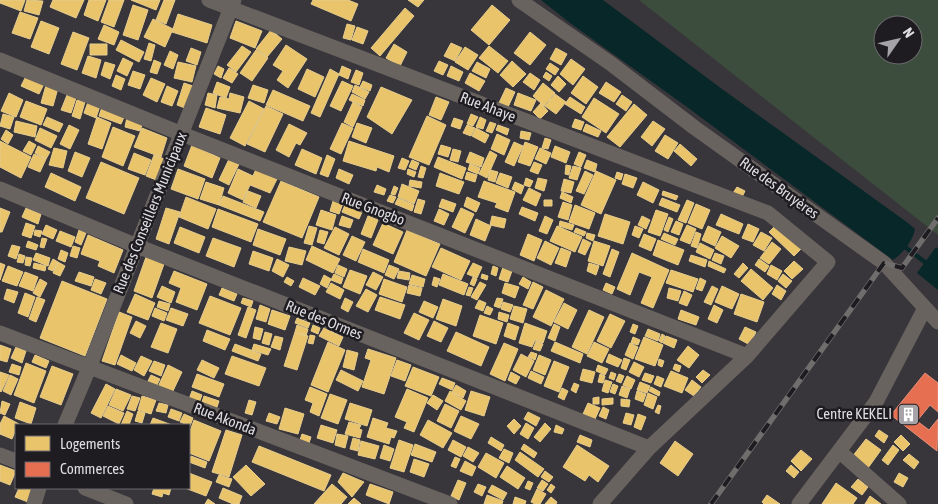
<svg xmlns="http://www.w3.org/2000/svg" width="938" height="504" viewBox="0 0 938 504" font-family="'Asap Condensed',sans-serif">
  <rect width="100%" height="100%" fill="#38363a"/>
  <path fill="#3c4d3d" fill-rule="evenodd" d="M639 0H938V235ZM883 25H913V55H883Z"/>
  <path fill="#082729" d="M541 0H603L722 89 908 223 915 229C913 241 903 253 893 260L687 107 570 23Z
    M936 247 938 249V290L917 273Z"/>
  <path fill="#e9c46a" stroke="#e6cc8e" d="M0 0H25L21 11 0 3Z
    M27 0 43 1 39 15 24 11Z
    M53 0H84L76 18 50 7Z
    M89 0H106L98 21 84 15Z
    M109 0H124L114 27 101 22Z
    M131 0H160L156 10Z
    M164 0H175L166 24 156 20Z
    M313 0H348L358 4 351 21 311 4Z
    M408 0H424L418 7Z
    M133 5 148 10 138 40 123 35Z
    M492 5 510 20 489 45 471 30Z
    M405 8 414 16 380 56 371 48Z
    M20 12 38 18 30 39 12 33Z
    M178 14 212 25 207 43 172 32Z
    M153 19 173 29 165 47 144 37Z
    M41 21 59 28 49 54 31 47Z
    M236 21 262 31 255 48 230 38Z
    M347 24 355 26 351 40 343 38Z
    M104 25 119 32 114 45 98 39Z
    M357 27 368 31 363 44 352 40Z
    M271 30 282 39 267 57 256 49Z
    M73 32 89 38 77 70 61 64Z
    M530 32 546 45 530 65 514 53Z
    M121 40 144 52 139 62 116 50Z
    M149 43 155 45 151 61 144 59Z
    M451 43 462 48 455 61 444 56Z
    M90 44H107V55H90Z
    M394 44 407 52 400 66 386 58Z
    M286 45 307 59 288 88 277 80 283 71 273 65Z
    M242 46 251 52 236 72 227 65Z
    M489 46 508 61 498 73 479 58Z
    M465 47 478 55 468 70 455 62Z
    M191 48 201 52 197 65 186 61Z
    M556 48 567 54 561 65 550 59Z
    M256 50 268 58 252 81 240 73Z
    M170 51 178 55 173 69 164 65Z
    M88 56 101 60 96 78 82 73Z
    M123 58 133 63 127 76 117 71Z
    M571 59 585 69 573 85 560 74Z
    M154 60 161 63 157 74 150 72Z
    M439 61 448 65 443 75 434 71Z
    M512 61 526 74 513 87 500 75Z
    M105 62 115 65 110 79 101 75Z
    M178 62 196 66 192 82 174 78Z
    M477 62 490 69 486 78 472 71Z
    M550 63 559 69 555 75 546 69Z
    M218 66 224 69 221 78 214 74Z
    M342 66 351 70 348 79 339 75Z
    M451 66 463 72 459 81 447 76Z
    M229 68 238 74 232 83 223 78Z
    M307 69 324 77 315 97 298 89Z
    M330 69 339 74 320 117 311 113Z
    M356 70 363 73 359 85 351 82Z
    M133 71 145 75 140 89 128 85Z
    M546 72 552 76 549 81 543 77Z
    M470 73 485 81 479 91 465 83Z
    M530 73 540 80 534 90 523 82Z
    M116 75 125 79 121 90 112 86Z
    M26 76 44 84 39 94 21 86Z
    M558 76 566 84 559 92 551 85Z
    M583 76 598 87 586 104 571 93Z
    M151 78 165 84 157 102 143 95Z
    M342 81 353 86 341 111 330 106Z
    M363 81 372 85 370 91 360 87Z
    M217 82 230 87 226 98 213 93Z
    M606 82 621 92 614 102 599 93Z
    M184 83 193 86 185 108 177 105Z
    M543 83 555 93 544 106 533 96Z
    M46 85 58 88 53 106 41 103Z
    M253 85 268 90 264 103 248 98Z
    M355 85 369 92 365 99 352 92Z
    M167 86 178 91 172 106 161 102Z
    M381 87 412 100 392 134 367 117Z
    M506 88 515 92 508 107 499 103Z
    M273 90 310 106 303 121 266 105Z
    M9 93 23 100 16 117 1 111Z
    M208 93 217 95 215 108 205 105Z
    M230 93 244 97 240 113 217 108 220 97 229 99Z
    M518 93 536 100 531 111 514 105Z
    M352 94 365 100 363 106 349 100Z
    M555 94 566 102 556 114 545 106Z
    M67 95 76 98 71 113 61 110Z
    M622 95 632 102 626 111 616 104Z
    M436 97 449 102 441 120 429 115Z
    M570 97 585 107 581 114 565 104Z
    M594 98 619 114 606 133 582 117Z
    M77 100 85 102 80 119 72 116Z
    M26 101 47 109 41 125 20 117Z
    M249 101 264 109 245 146 230 138Z
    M88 102 100 106 96 118 84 113Z
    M353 102 362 107 353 127 344 122Z
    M541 103 548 111 540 119 533 112Z
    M634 104 647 115 620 147 607 137Z
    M266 106 283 114 265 152 247 144Z
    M102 107 125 115 121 124 99 116Z
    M206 108 226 115 220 134 199 127Z
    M3 114 14 117 10 129 0 126Z
    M471 114 478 117 473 126 467 124Z
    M427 116 446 125 429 165 409 157Z
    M47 117 63 124 59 132 43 125Z
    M97 117 111 123 102 149 88 144Z
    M127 117 143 122 140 131 125 127Z
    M480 117 486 120 483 129 476 127Z
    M454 118 463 121 460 129 451 126Z
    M575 119 584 122 581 130 572 127Z
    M16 121 37 126 35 137 14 132Z
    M653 121 665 129 652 146 641 137Z
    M490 122 496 124 492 133 486 131Z
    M342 123 353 128 341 154 330 149Z
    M357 123 372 128 366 143 352 137Z
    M289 124 307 133 300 145 296 143 289 157 276 150Z
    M586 124 601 131 598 137 583 131Z
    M69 125 79 130 70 149 60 144Z
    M467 125 475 128 471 136 463 133Z
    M498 125 509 129 507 135 496 130Z
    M113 127 135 136 123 166 102 157Z
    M40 128 57 136 51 148 35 140Z
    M142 128 167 138 161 157 134 147Z
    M476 128 489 135 485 143 472 136Z
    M6 130 13 135 8 144 1 139Z
    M521 131 531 133 529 140 520 138Z
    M497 134 510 140 504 155 491 149Z
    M665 135 678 143 668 159 655 151Z
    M545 138 551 140 548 149 542 148Z
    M0 141 31 157 21 178 0 167Z
    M29 141 36 145 31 155 23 151Z
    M349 141 394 156 389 172 377 167 376 171 343 161Z
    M514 142 523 146 514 166 505 162Z
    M525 142 538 147 530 166 518 162Z
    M680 144 697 159 691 166 674 151Z
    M192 145 220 158 212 178 184 166Z
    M441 145 451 148 448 157 438 154Z
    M38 146 50 152 46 159 35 153Z
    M555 146 570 152 566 163 551 157Z
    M54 148 67 151 63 168 49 165Z
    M540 148 551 153 546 164 535 159Z
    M302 149 322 158 316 174 295 165Z
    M453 149 461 151 458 162 450 160Z
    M490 151 497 155 487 178 479 174Z
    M75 152 90 158 82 177 68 171Z
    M470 152 484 158 481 167 466 162Z
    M579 152 586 155 581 167 574 164Z
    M134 153 151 160 145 175 128 169Z
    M34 154 46 159 40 172 28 167Z
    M154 155 167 160 159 181 146 176Z
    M327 155 335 159 328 177 320 174Z
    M230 157 240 162 229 185 219 180Z
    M438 157 466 168 462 179 434 167Z
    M402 158 409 161 405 170 398 168Z
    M412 160 419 163 416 170 409 167Z
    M587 160 597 164 595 172 584 168Z
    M101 162 139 178 124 214 86 198Z
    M534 162 542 165 538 174 530 171Z
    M470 164 480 168 478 174 468 170Z
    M566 165 571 166 569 175 565 174Z
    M421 166 426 168 423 178 418 177Z
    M573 166 581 168 577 180 569 178Z
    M178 169 205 179 198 199 171 189Z
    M238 169 253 176 256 169 277 179 270 193 250 185 243 200 228 193Z
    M339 169 353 175 349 184 336 178Z
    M408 169 416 172 414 177 407 174Z
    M490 170 498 172 495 182 488 180Z
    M585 171 593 175 584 194 576 191Z
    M596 171 616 180 601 214 581 205Z
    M467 172 477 175 475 182 465 179Z
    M617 172 623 174 621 180 615 178Z
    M51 173 81 187 75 201 45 187Z
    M440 173 464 182 459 194 436 186Z
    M500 173 512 177 508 188 496 183Z
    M625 174 637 178 633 188 622 184Z
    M526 178 533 181 530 187 524 185Z
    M538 178 547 180 544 191 535 188Z
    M564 179 574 182 571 193 561 191Z
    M410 180 422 182 421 188 409 186Z
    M281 181 319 197 302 238 263 222Z
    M484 181 515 192 508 212 495 207 497 203 478 197Z
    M206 182 224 188 219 205 200 199Z
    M515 182 524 186 521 194 512 189Z
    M643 182 659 190 653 203 637 195Z
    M402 184 419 191 414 204 398 197Z
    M377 185 386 189 384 195 374 192Z
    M394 186 398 188 395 195 391 194Z
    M737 187 745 191 740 201 731 196Z
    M529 188 541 194 536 206 523 200Z
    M248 191 261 196 256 208 243 202Z
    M663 191 678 196 676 200 662 195Z
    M562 192 573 197 571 203 560 198Z
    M390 195 396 197 393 203 387 201Z
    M223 196 264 212 260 221 219 205Z
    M186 197 216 209 208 229 179 217Z
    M467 197 480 203 476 212 464 206Z
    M398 198 414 205 412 211 395 204Z
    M662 198 680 205 677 212 659 205Z
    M418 199 425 201 421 214 414 212Z
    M442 199 456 204 453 212 439 207Z
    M544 200H552V206H544Z
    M687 200 694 203 686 223 678 220Z
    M333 201 343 203 339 214 330 211Z
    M563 202 572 205 568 220 558 217Z
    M696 204 710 210 702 229 688 223Z
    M345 205 362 212 359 219 342 212Z
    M575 205 595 213 589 229 569 222Z
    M522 207 538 213 535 221 519 214Z
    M0 208 10 212 2 232H0Z
    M26 208 41 214 38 224 22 217Z
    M166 208 180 212 169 244 156 239Z
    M461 208 474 214 465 233 452 227Z
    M218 209 258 224 251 242 212 227Z
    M439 209 449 214 444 225 434 221Z
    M321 210 336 215 332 230 316 225Z
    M656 210 668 214 660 236 648 232Z
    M605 214 630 222 623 244 598 236Z
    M721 214 743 224 739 234 716 225Z
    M342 216 353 220 350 228 339 225Z
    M368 216 378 220 371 238 361 234Z
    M492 216 506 219 504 228 490 225Z
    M545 216 553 220 547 234 539 231Z
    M642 216 650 220 646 229 638 225Z
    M669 217 673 219 668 232 664 230Z
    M476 219 491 226 485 241 470 235Z
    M560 221 574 225 572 230 559 226Z
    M676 221 683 224 679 235 671 232Z
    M26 223 35 226 31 238 22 235Z
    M383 223 403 232 393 254 373 245Z
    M748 224 759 229 753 242 742 238Z
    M46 225 57 230 53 239 42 234Z
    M687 225 696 229 690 244 680 240Z
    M776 225 801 249 794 256 769 232Z
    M309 226 317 228 312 245 304 243Z
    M557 226 582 237 575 252 550 241Z
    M635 226 643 229 639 238 632 235Z
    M708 226 721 232 715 246 702 240Z
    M180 227 205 237 199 253 174 243Z
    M335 227 349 234 339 255 324 248Z
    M576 228 586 232 584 236 574 232Z
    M258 229 286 239 280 255 253 245Z
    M35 230 42 231 40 237 34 235Z
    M79 230 86 233 81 245 75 242Z
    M320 230 328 232 324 244 317 242Z
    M407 230 440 244 426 276 394 262Z
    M60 231 75 237 71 247 56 241Z
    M696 232 701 234 697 248 691 246Z
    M761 232 772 238 764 251 753 245Z
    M587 233 595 235 593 241 586 238Z
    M664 233 678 239 675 245 661 239Z
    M528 234 542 240 534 261 520 255Z
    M644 234 656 239 651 251 639 246Z
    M88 235 123 250 114 273 98 266 100 261 81 254Z
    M352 236 365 242 356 261 343 255Z
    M722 236 739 246 731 258 715 248Z
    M42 238 47 239 44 248 40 247Z
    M213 238 241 248 234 267 206 256Z
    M583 239 591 243 585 255 578 252Z
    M658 240 684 250 678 265 653 255Z
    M28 241 38 245 36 250 26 247Z
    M545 241 559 248 551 265 537 258Z
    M594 241 610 246 603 266 588 261Z
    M772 242 781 249 769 264 760 258Z
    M700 243 714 250 710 259 696 252Z
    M12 245 20 247 16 259 8 256Z
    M73 246 80 248 77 258 70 256Z
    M312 246 340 259 333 273 306 260Z
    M289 247 306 251 302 265 285 261Z
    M441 248 470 261 461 280 432 267Z
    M561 248 571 252 566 267 555 263Z
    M363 249 389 260 384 273 358 262Z
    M612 249 619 252 610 277 603 274Z
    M61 250 68 253 65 262 58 259Z
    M253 251 273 258 269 271 249 264Z
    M36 253 50 258 48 266 33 260Z
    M632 253 669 270 653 308 641 303 652 277 639 272 630 295 617 289Z
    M715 253 724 256 721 264 712 260Z
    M19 254 25 256 23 263 17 262Z
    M691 255 707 260 705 267 689 261Z
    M26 257 32 258 30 266 25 265Z
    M146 257 164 264 152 298 134 291Z
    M53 259 58 262 53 271 48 269Z
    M277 259 289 265 283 277 272 271Z
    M759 259 769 266 765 272 755 265Z
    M709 261 726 269 724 273 708 266Z
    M794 261 803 269 792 279 784 271Z
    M58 262 65 266 60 276 53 273Z
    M0 263 5 265 0 280Z
    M34 263 46 266 45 271 33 268Z
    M473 263 482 267 477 278 467 274Z
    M589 263 599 266 596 275 587 271Z
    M743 263 748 268 739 278 734 274Z
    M338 265 347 269 344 277 335 273Z
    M389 265 399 269 394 279 385 275Z
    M771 265 782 271 777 280 767 274Z
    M8 266 23 272 17 286 2 281Z
    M493 266 498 268 496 276 491 274Z
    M503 267 512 271 508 282 499 279Z
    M751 269 773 288 763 300 741 281Z
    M350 270 367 276 360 294 343 287Z
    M671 270 698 279 693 292 666 283Z
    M174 271 207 284 197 310 176 302 181 288 169 283Z
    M399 271 410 273 409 280 397 278Z
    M25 272 38 277 33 291 19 286Z
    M79 272 94 277 91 286 75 281Z
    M373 272 383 277 376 290 366 285Z
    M334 274 343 278 341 284 331 280Z
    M443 274 468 284 464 295 439 285Z
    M482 274 488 276 487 280 481 278Z
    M783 274 792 281 786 288 778 281Z
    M324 275 331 279 327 288 320 284Z
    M412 275 425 279 423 287 409 284Z
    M287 277 294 281 291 286 284 282Z
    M434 277 440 279 437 287 432 285Z
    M473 277 477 279 474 286 470 284Z
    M523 277 531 282 528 289 519 284Z
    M303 278 320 286 315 295 299 287Z
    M700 278 706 281 702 291 696 289Z
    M40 279 47 283 40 297 33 293Z
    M95 279 106 283 101 294 91 290Z
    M384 279 407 287 402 302 379 294Z
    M62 281 107 299 85 356 40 338Z
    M480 282 486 285 477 300 471 297Z
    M533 282 543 287 533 309 523 305Z
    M331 283 344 290 340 299 326 292Z
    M505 283 519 287 515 298 502 293Z
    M606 283 615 287 612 294 603 290Z
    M409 285 422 288 420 296 407 293Z
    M777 285 786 291 781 300 772 294Z
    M162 286 175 292 171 303 157 297Z
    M712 286 718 289 711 305 704 302Z
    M722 286 739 294 732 309 715 302Z
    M469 287 473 288 470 296 466 295Z
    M222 288 237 294 234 301 219 295Z
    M669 288 681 291 678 301 667 298Z
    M7 289 18 292 14 303 4 299Z
    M366 289 377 295 368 312 356 306Z
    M546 290 564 299 551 326 533 317Z
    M684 291 692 295 687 306 679 303Z
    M25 293 35 297 28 317 18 313Z
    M135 294 155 303 148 320 127 312Z
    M741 294 764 302 757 322 734 314Z
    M210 296 241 308 230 335 199 323Z
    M37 297 45 300 36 322 29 319Z
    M380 297 405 305 400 319 375 310Z
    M243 298 253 301 251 307 241 303Z
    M345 298 353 302 348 312 341 308Z
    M497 298 503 299 500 308 494 306Z
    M443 299 462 306 456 326 436 319Z
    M479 300 486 303 483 311 475 308Z
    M159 301 170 304 168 311 157 307Z
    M424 301 438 307 433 318 419 312Z
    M503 302 513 305 510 312 501 309Z
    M564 303 577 310 568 329 554 322Z
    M260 305 270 309 266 322 256 319Z
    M714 305 723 310 717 323 708 319Z
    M487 306 493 309 490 315 484 313Z
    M514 306 527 309 523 323 510 319Z
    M248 307 256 310 246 338 238 335Z
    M155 308 167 313 164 321 152 316Z
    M171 308 188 314 183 326 166 320Z
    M272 310 290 316 285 330 268 324Z
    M589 310 604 317 587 354 572 347Z
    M681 310 699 317 696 325 678 319Z
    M119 312 132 317 115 365 102 361Z
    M499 312 509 315 507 322 498 319Z
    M414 313 429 320 419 340 404 333Z
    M610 314 625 321 611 348 597 341Z
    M480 315 503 323 496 344 473 336Z
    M297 318 310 323 308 328 295 323Z
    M136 321 146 326 140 338 130 333Z
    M434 321 448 328 441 342 427 336Z
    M161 323 177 329 168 353 151 347Z
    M508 323 519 327 515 340 504 336Z
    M525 323 547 331 543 343 535 340 532 347 519 343Z
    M554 324 560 327 555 341 548 338Z
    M633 324 638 326 635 334 630 332Z
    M297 325 308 329 306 336 295 332Z
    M313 325 320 328 318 334 311 331Z
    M255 327 263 329 260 340 253 338Z
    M745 327 756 332 750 345 739 339Z
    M324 328 343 337 339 346 319 336Z
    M648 329 660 334 658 341 645 336Z
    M207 330 230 339 225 350 203 341Z
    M265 332 272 334 269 345 262 343Z
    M295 332 308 336 297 370 284 366Z
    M456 332 489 347 481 366 447 351Z
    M662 334 665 336 662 343 659 341Z
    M310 335 315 336 313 344 308 343Z
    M275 336 283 338 280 350 271 347Z
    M666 336 677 340 674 348 663 343Z
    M633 337 640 340 638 345 631 343Z
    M644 337 663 345 655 366 635 359Z
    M536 341 543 344 540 351 533 349Z
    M328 342 345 350 328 392 311 385Z
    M555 342 583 354 580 363 551 351Z
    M594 342 609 349 602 363 587 356Z
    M504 343 518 349 505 381 490 374Z
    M630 343 638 347 633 359 625 355Z
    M235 344 261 354 258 361 232 351Z
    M254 344 271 349 268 355 252 350Z
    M0 345 11 349 7 362 0 360Z
    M688 346 699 355 689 368 677 360Z
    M16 347 26 351 22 363 11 358Z
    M368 349 396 358 384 394 362 387 371 360 365 358Z
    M347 350 358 353 354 370 343 367Z
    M531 352 537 354 535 360 528 357Z
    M521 354 534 361 526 377 513 370Z
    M609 354 622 360 618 367 606 362Z
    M35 355 49 361 46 368 32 362Z
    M121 355 136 363 132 371 117 364Z
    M539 355 551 360 545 375 533 370Z
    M141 356 152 361 144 376 134 370Z
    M232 356 266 368 259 386 225 374Z
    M624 358 630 360 626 370 621 368Z
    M659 359 664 361 662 367 658 365Z
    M202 360 219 368 214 378 197 370Z
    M397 360 411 365 405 381 391 376Z
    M154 361 165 365 161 376 149 371Z
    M554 361 569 367 559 392 544 386Z
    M634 362 644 367 639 377 629 372Z
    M26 363 46 371 34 403 14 395Z
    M12 364 21 367 19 375 9 372Z
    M675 364 681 366 679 372 673 369Z
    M168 365 182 372 172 393 158 387Z
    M598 365 608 369 605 375 596 371Z
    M52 366 73 374 61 405 40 397Z
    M413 367 439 377 431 396 405 386Z
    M583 369 595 372 592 383 580 380Z
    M341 370 363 381 358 391 336 380Z
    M703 370 710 375 702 383 696 377Z
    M531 371 544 377 541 384 528 378Z
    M671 371 688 378 682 393 664 386Z
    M0 372 9 375 1 392 0 391Z
    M511 372 520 377 516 384 508 380Z
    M611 372 616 374 614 380 609 378Z
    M645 373 654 376 651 383 642 380Z
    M197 374 224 384 219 397 192 387Z
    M600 374 605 376 603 383 598 382Z
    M619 374 624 376 621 383 616 381Z
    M10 375 18 379 11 395 3 391Z
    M151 375 160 379 156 387 147 383Z
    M627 376 635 380 631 389 623 385Z
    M657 376 664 379 661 387 654 384Z
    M442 378 455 383 452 390 439 384Z
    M605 380 612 382 608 393 602 391Z
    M692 380 701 387 694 396 685 390Z
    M640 382 650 386 647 393 637 390Z
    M574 383 579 385 576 393 571 390Z
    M106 384 115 389 101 418 91 413Z
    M613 384 618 386 615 394 610 392Z
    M456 385 466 391 463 398 452 392Z
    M622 386 630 389 627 398 619 395Z
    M310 387 327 394 319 416 310 412 313 403 305 400Z
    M651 387 660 392 659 396 649 391Z
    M562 388 568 391 564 400 558 397Z
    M116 389 131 395 123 411 109 405Z
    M407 389 428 398 414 432 404 428 407 422 395 417Z
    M192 391 202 395 199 403 189 399Z
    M450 391 466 401 461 410 445 401Z
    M471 391 490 397 484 416 465 410Z
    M637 391 646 394 643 402 635 399Z
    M648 393 657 397 653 409 644 405Z
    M330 394 347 400 338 424 321 418Z
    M433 395 443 401 437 410 427 403Z
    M132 396 140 398 135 411 127 409Z
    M142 396 156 400 151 414 138 410Z
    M204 396 219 401 216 410 201 405Z
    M599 397V404H593V398Z
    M613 398V404L602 405V399Z
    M621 399 630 400 629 407 621 406Z
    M249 400 256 402 252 415 245 413Z
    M2 401 10 404 5 415 0 413Z
    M20 402 36 408 31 424 15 418Z
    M159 403 168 405 166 413 156 411Z
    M350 403 372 410 367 426 345 419Z
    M588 403 600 408 595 419 583 414Z
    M445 404 459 411 451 428 437 421Z
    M658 405 661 406 659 414 655 412Z
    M108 406 124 413 119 424 103 416Z
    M603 407 609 410 606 419 599 416Z
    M285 408 304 414 298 434 279 429Z
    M171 409 182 413 179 421 168 417Z
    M127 411 133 414 129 425H121Z
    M138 411 145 413 142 423 135 421Z
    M528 412 540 418 536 426 524 419Z
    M269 413 280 417 277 424 266 421Z
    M626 413 634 415 631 425 623 423Z
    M184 414 193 418 190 426 180 422Z
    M638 414 646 417 641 430 634 427Z
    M4 416 19 424 16 425V429L12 439 0 434V424Z
    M461 416 479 424 471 439 454 431Z
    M153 418 172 425H150Z
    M373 418 388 423 386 428 397 431 394 438 391 437 389 444 367 437Z
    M514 419 521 426 514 434 507 426Z
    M194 420 221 431 209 461 189 453V434Z
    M428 420 452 433 443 448 420 435Z
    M349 422 361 425 359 429 362 430 360 438 345 434Z
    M526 423 534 428 528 439 520 434Z
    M545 423 551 429 540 442 534 437Z
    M321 425 337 430 333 443 317 438Z
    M556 425 564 429 562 434 554 432Z
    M226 430 242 435 229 477 212 472Z
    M879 430 888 436 884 443 875 436Z
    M302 434 311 437 309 443 300 440Z
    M337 434 348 436 345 448 335 445Z
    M580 435 592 440 590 447 577 442Z
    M901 435 910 444 903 451 894 442Z
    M491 437 504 445 501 451 488 443Z
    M353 438 360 440 358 451 350 449Z
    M866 439 881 450 868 468 852 457Z
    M399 440 413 445 404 472 390 468Z
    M453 440 466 447 461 457 448 450Z
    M361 441 379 446 375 459 358 455Z
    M675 441 693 454 678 476 660 463Z
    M415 444 436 452 432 462 411 455Z
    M524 444 537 453 534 458 521 449Z
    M384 445 394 449 390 461 380 458Z
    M577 445 609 466 598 482 589 475 585 481 563 467Z
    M893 445 899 450 888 465 882 460Z
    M259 446 331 475 324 491 252 462Z
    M468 447 479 453 473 462 463 456Z
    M504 449 513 453 509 463 499 458Z
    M801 450 812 459 801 471 791 461Z
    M520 452 544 469 538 477 515 460Z
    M486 453 504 463 496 478 478 467Z
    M909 454 919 462 914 469 903 460Z
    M191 456 207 462 205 468 189 462Z
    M455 457 460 459 456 468 451 466Z
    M414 459 429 464 424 477 410 472Z
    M465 461 476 467 472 476 460 471Z
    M0 465 16 471 10 485 0 481Z
    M246 465 265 484 251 496 233 477Z
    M791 465 799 472 794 478 786 471Z
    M507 466 525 478 518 489 500 477Z
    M545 471 553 477 549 482 541 477Z
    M189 473 212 482 206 496 185 488H189Z
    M343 473 364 482 352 497 338 482Z
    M899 473 908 478 903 487 894 482Z
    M219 475 232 479 229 487 216 482Z
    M858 479 868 487 862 495 851 487Z
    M458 480 466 483 459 500 451 496Z
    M542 480 548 484 543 491 537 488Z
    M528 481 533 483 530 490 525 488Z
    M836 483 857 498 853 504H822Z
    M332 484 347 497 341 504H314Z
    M370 484 393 492 389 504 366 495Z
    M478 484 486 487 482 496 474 492Z
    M551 484 555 487 551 493 547 490Z
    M492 485 507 493 503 500 488 492Z
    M19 488H34L28 502 15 497Z
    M154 488H171L169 495 163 493 162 497 152 494Z
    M223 488 242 496 239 504H233L219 498Z
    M537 489 546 494 540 504H535L531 502Z
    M487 495 503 501 502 504H484Z
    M767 495 780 504H764L762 502Z
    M870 496 881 504H865Z
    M515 497 526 501 525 504H513Z
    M551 497 557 502 556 504H545Z
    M354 498 361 504H348Z
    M208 499 215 504H205Z"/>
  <path fill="#e76f51" stroke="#e5907c" d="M925 373 938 383V412L930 405 917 421 929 430 938 419 937 451 891 415Z"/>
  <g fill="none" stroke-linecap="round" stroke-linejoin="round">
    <path stroke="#082729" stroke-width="4.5" d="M901 244 938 272"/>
    <path stroke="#696360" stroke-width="15" d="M209 0 768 213 828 262 747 356 649 448 600 504
      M519 0 610 63 695 128 884 263 938 322
      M0 60 182 134 747 356
      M0 189 137 246 649 448
      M0 333 450 504
      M65 425 89 368 234 0
      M839 451 899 504
      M0 455 16 461
      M85 488 126 504
      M34 504 39 488
      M799 504 876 402 925 308"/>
    <defs>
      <path id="rail" d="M711 504 884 263 902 268 938 218"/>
    </defs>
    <use href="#rail" stroke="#706d6d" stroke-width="5.5"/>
    <use href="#rail" stroke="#1e1c20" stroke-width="4" stroke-dasharray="11" stroke-linecap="butt"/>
  </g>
  <defs>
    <symbol id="building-square" viewBox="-11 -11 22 22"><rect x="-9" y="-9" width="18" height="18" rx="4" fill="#a5a3a7" stroke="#1e1c20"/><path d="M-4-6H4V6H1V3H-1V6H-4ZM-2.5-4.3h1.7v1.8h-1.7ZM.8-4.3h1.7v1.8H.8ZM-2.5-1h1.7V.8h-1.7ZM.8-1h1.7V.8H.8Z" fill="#fff"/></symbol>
  </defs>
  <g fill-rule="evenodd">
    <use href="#building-square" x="896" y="402" width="25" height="25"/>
  </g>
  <g text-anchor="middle" stroke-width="5" stroke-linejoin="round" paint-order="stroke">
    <g font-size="15" fill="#dfdde2" stroke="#1e1c20">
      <text transform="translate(488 107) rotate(21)" y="5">Rue Ahaye</text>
      <text transform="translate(779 188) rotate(36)" y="5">Rue des Bruyères</text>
      <text transform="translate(373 209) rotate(21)" y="5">Rue Gnogbo</text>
      <text transform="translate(150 213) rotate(-68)" y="5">Rue des Conseillers Municipaux</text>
      <text transform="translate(324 320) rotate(22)" y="5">Rue des Ormes</text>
      <text transform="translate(225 419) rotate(21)" y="5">Rue Akonda</text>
    </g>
    <g font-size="15" fill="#dfdde2" stroke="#1e1c20" text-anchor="end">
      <text x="892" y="419">Centre KEKELI</text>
    </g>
  </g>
  <rect x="15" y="424" width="175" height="65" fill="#1e1c20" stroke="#6b696e"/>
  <rect x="25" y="436" width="25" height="15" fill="#e9c46a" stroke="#6b696e"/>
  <text x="60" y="449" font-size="15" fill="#dfdde2">Logements</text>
  <rect x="25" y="462" width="25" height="15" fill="#e76f51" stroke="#6b696e"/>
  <text x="60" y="474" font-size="15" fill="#dfdde2">Commerces</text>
  <g transform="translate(898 40) rotate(56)"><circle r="24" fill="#1e1c20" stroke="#6b696e"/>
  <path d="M0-4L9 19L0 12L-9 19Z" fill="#a5a3a7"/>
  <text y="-8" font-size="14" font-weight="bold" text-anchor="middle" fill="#dfdde2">N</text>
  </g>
</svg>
